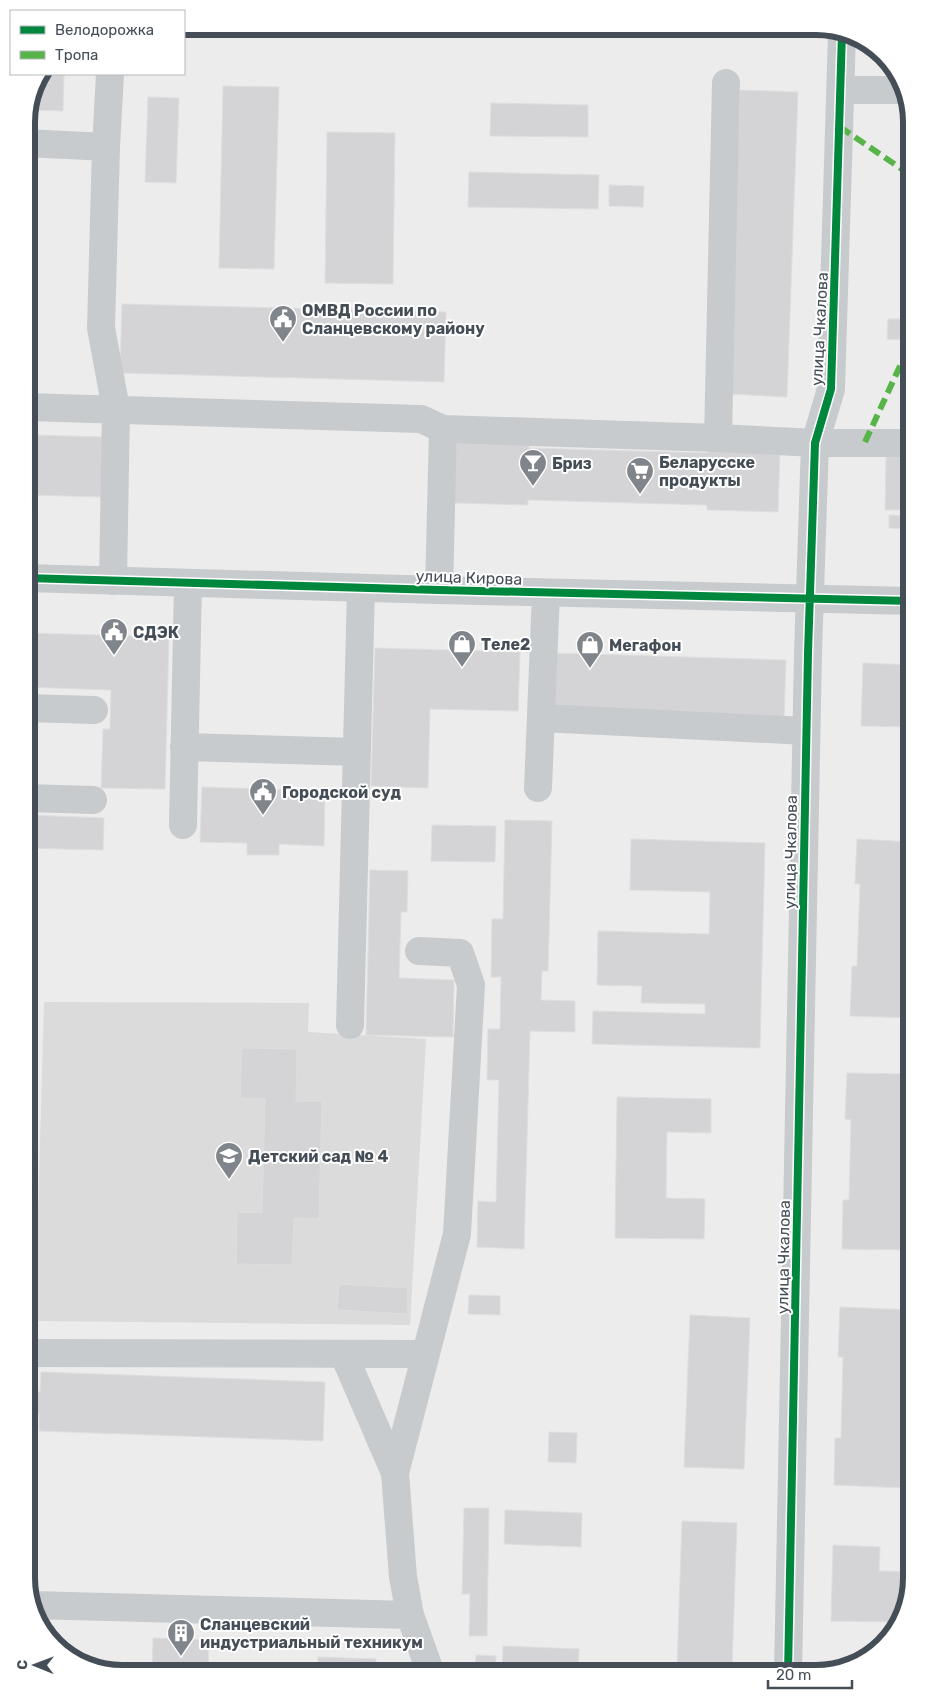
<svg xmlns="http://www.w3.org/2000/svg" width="938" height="1700" viewBox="0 0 938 1700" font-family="Rubik,sans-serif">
  <rect width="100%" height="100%" fill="#edecec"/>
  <path fill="#dbdbdc" d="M44 1002 309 1003 308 1032 426 1039 410 1325 35 1321Z"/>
  <path fill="#d4d4d7" stroke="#dededf" d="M46 74H64L63 111 29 110Z
    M223 86 279 87 274 269 219 268Z
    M740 90 798 92 787 397 729 394Z
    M148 97 179 98 176 183 145 182Z
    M491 103 588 105V137L490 136Z
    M327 132 395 133 393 284 325 283Z
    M469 172 599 175 598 209 468 207Z
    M609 185 644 186 643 207 609 206Z
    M122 304 446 312 444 382 120 373Z
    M888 319H908L907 340 887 339Z
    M33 435 104 437 102 497 31 495V489H26V442H32Z
    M456 443 529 445V448L708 453 709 450 780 452 778 512 707 510V505L528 500V505L454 503Z
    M886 455 912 456V510H885Z
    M889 515 906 516 905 529 889 528Z
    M26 633 169 637 165 789 101 788 103 729H110L111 690 26 687Z
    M375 648 520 652 518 711 430 709 428 788 371 786Z
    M555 653 786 660 784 718 554 711Z
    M863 663 912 665V704H909V727L861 726Z
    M202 787 325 791 324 846 279 844V855H247V843L200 842Z
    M26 815 104 818 103 850 27 848 26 860Z
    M505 820 552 821 548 971H542L541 1000 575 1001V1032L530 1031 524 1249 477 1247 478 1201 496 1202 499 1080H487L488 1029H500L501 977H491L492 919H503Z
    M432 825 496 826 495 862 431 861Z
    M631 839 765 843 760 1048 592 1044 593 1011 705 1014V1004L641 1003 642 986 597 985 598 931 709 934 710 892 630 890Z
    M857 839 912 842V1018L850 1016 852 966H857L860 884H855Z
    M370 870 408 871 407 912H401L399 978 454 980 453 1037 366 1035Z
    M242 1048 297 1049 296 1101H322L319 1219 294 1218 292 1265 236 1264 237 1212 262 1213 265 1099 240 1098Z
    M847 1073 912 1074 910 1189H912V1250L842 1249 843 1200H849L851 1120 845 1119Z
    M617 1097 711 1099V1133L667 1132 666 1198 705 1199 704 1239 615 1238Z
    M339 1284 408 1288 407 1314 337 1310Z
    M469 1295 500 1296V1315L468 1314Z
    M840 1307 912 1310 910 1365H904L902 1429H908L906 1488 834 1485 835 1438H841L843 1357H838Z
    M690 1315 750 1318 744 1469 684 1467Z
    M41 1372 325 1382 323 1441 39 1431V1413H32L33 1391 40 1392Z
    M549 1432 577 1433 576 1463 548 1462Z
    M464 1508H489L487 1636H469L470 1594H462Z
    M505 1510 582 1513 581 1547 504 1544Z
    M682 1521 737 1523 732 1667 677 1665Z
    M833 1545 880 1547 879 1571 912 1572V1578L898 1622 831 1621Z
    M153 1638 209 1640 208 1674H152Z
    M503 1646 579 1649 578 1674H502Z
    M476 1655 496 1656 495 1674H475Z
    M318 1657 376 1659V1674H318Z"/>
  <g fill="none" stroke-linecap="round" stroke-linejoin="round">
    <path stroke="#c8cbcd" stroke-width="28" d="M110 74 106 147 101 328 116 409 113 581
      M841 90H905
      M26 143 106 147
      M26 407 421 419 443 429 718 438 815 443H912
      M718 438 726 83
      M26 578 439 590 912 601
      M439 590 443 429
      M26 708 94 710
      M541 718 806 731
      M184 747 357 752
      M538 788 546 593
      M26 798 93 800
      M183 825 188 583
      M419 951 460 953 471 985 457 1234 395 1473 403 1577 410 1615 431 1674
      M350 1025 361 588
      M26 1353 425 1354
      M344 1355 395 1473
      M32 1605 410 1615
      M788 1674 808 653 815 443 831 389 842 33"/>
    <path stroke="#57b448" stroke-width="6" stroke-dasharray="12 6" stroke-linecap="butt" d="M840 127 912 176
      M865 442 912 340"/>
    <defs>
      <path id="cycleway" d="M26 578 439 590 912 601
        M788 1674 808 653 815 443 831 389 842 33"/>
    </defs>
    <use href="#cycleway" stroke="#fff" stroke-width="11"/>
    <use href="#cycleway" stroke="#00873e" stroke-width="8"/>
  </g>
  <defs>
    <symbol id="civic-pin" viewBox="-11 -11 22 30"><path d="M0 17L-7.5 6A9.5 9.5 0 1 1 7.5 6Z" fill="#80858b" stroke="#fff"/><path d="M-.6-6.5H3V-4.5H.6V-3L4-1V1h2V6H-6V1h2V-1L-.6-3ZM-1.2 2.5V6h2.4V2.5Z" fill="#fff"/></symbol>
    <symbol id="bar-pin" viewBox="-11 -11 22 30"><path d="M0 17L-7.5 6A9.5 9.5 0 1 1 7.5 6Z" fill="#80858b" stroke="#fff"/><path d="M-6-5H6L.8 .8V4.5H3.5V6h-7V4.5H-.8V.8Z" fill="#fff"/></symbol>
    <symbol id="supermarket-pin" viewBox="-11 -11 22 30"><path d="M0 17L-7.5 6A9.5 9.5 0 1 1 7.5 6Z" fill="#80858b" stroke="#fff"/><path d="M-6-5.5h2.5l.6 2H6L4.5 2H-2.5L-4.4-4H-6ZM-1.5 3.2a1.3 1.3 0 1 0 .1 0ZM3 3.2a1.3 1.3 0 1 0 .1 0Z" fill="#fff"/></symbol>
    <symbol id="shop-pin" viewBox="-11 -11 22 30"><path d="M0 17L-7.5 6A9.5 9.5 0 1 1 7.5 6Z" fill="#80858b" stroke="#fff"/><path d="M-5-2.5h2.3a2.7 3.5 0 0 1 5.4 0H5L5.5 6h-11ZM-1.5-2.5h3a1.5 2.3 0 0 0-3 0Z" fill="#fff"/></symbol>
    <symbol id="school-pin" viewBox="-11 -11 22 30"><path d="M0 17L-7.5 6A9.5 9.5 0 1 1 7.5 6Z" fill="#80858b" stroke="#fff"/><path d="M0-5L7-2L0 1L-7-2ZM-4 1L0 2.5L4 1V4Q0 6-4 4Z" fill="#fff"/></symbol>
    <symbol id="building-pin" viewBox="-11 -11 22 30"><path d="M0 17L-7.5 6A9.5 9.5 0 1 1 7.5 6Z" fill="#80858b" stroke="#fff"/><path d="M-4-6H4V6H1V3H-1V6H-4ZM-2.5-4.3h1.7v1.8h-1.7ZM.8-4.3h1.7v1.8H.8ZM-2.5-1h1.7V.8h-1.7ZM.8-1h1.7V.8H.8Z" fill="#fff"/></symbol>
  </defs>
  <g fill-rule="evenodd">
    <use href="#civic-pin" x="267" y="303" width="32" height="43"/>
    <use href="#bar-pin" x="517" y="447" width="32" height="43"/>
    <use href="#supermarket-pin" x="624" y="455" width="32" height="43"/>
    <use href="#civic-pin" x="98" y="616" width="32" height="43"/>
    <use href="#shop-pin" x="446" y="628" width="32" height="43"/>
    <use href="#shop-pin" x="574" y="629" width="32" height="43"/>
    <use href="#civic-pin" x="247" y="776" width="32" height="43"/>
    <use href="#school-pin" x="213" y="1140" width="32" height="43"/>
    <use href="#building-pin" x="165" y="1617" width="32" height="43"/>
  </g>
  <g text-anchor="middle" stroke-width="4" stroke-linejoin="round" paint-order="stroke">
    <g font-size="16" font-weight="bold" fill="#454d57" stroke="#fff" text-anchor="start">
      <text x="302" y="316">ОМВД России по<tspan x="302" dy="18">Сланцевскому району</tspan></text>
      <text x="659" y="468">Беларусске<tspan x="659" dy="18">продукты</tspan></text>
      <text x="552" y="469">Бриз</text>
      <text x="133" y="638">СДЭК</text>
      <text x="481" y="650">Теле2</text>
      <text x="609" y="651">Мегафон</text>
      <text x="282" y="798">Городской суд</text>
      <text x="248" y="1162">Детский сад № 4</text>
      <text x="200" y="1630">Сланцевский<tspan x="200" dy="18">индустриальный техникум</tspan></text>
    </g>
    <g font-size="16" fill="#454d57" stroke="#fff">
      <text transform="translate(819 329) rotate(-87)" y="6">улица Чкалова</text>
      <text transform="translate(469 577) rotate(2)" y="6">улица Кирова</text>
      <text transform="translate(790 852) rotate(-89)" y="6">улица Чкалова</text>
      <text transform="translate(783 1257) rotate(-89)" y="6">улица Чкалова</text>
    </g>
  </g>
  <path d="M0 0H938V1700H0ZM122 35H816A87 87 0 0 1 903 122V1578A87 87 0 0 1 816 1665H122A87 87 0 0 1 35 1578V122A87 87 0 0 1 122 35Z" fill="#fff" fill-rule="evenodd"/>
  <path fill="none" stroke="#454d57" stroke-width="6" d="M122 35H816A87 87 0 0 1 903 122V1578A87 87 0 0 1 816 1665H122A87 87 0 0 1 35 1578V122A87 87 0 0 1 122 35Z"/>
  <rect x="10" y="10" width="175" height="65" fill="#ffffff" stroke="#b5b8bc"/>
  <rect x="20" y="26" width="25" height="8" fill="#00873e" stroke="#b5b8bc"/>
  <text x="55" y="35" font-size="15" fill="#454d57">Велодорожка</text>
  <rect x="20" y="51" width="25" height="8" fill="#57b448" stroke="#b5b8bc"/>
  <text x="55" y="60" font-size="15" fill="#454d57">Тропа</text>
  <g transform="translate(35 1665) rotate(271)" stroke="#ffffff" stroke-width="4" paint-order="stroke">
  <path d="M0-4L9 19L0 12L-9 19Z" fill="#454d57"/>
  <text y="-8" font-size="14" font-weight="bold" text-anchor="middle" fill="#454d57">С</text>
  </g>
  <path d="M768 1680v8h84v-8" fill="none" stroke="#454d57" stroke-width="2.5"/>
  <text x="776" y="1680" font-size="15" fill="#454d57" stroke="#ffffff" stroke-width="4" paint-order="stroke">20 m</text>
</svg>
